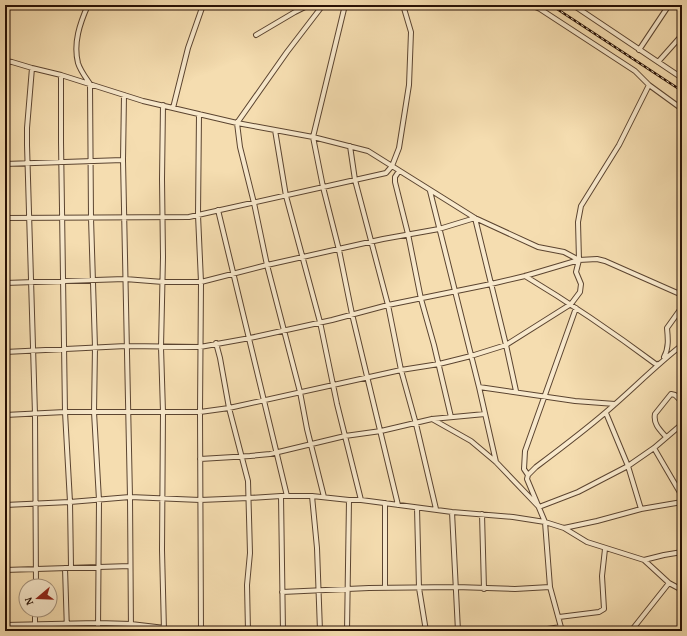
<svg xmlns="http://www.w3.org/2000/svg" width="687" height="636" viewBox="0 0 687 636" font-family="'Gentium Book Plus',serif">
  <rect width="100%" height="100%" fill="#f5ddb0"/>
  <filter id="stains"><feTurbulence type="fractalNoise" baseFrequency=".005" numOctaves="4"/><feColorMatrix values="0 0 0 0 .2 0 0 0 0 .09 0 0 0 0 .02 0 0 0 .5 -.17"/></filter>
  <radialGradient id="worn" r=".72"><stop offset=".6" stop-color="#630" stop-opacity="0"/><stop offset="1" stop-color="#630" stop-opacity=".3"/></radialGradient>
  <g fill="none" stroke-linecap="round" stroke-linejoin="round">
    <defs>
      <path id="minor" d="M88 5C80 23 73 43 78 63 80 70 86 78 90 84L91 218 95 347 94 412 99 500 98 631
        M323 5 287 52 237 123 240 147 254 203 267 265 300 392 307 429 324 497
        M345 5 313 137 323 187 339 250 352 314 398 505
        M531 5 540 9 635 71 649 85 682 109
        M573 5 682 78
        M256 35 295 12 309 5
        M639 50 669 5
        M5 61 12 62 32 68 61 75 143 101 237 123 313 137 368 151 475 218 538 247 564 252 579 260 597 259 605 261 682 295
        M658 62 682 35
        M32 68 27 128V145L35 414 36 586
        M61 75V142L65 412 70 502 71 567
        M124 95 123 160 130 497 131 631
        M163 105 162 179 163 257 161 347 163 412 162 550 164 631
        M173 108 188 48 203 5
        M199 114 198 215 201 282 200 412 201 631
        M275 130 286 196 320 322 337 404 361 500
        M350 146 355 180 388 305 401 370 416 424 436 509
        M5 164 123 160
        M399 171 395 177V182L408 234 421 299 434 345 451 417
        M430 191 479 387 496 462
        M218 210 287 496
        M5 218 189 217 386 173 392 166 399 148 409 85 411 32 403 5
        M525 276C570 303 614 333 657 365L658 364
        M5 283 125 279 163 282H201L267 265 383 239 439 229 475 218 506 345 516 391
        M216 343 220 358 229 408 248 481 250 553 247 585 248 631
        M5 352 126 346 200 347 250 338 332 320 388 305 491 284 525 276 579 260
        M664 357C669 348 668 338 667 328L682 307
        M479 387 575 401 615 404
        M606 413 628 466 641 509
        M5 415 65 412H200L229 408 401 370 439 364 471 356 506 345 571 304 580 292 581 284 576 272 579 260 578 222 581 206 619 145 649 85
        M432 419 471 441 496 462 539 507 578 492 628 466 654 448 682 424
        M666 437C660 430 653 424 655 414L671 394 675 395 682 402
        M654 448 682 496
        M200 459 250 456 270 454 345 436 381 431 432 419 485 414
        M528 475 524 469 525 451 576 308
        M281 496 283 631
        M312 496 317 548 320 631
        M5 505 70 502 130 497 200 500 249 498 281 496H312L349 500H361L452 512 513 517 545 522 564 528 597 521 641 509 682 502
        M417 508 419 588 426 631
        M452 512 458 631
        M482 514 484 589
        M5 521V631
        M564 528 587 542 644 560 669 583 682 590
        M644 560 664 555 682 552
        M65 568 67 631
        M5 570 130 566
        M385 588V503
        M282 592 369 588 456 587 515 589 550 587
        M559 617 599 612 604 609 602 576 605 549
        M5 625 98 623 131 624 190 631
        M35 631V610
        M347 631 349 500
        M462 631H513
        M534 631 561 627
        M562 631 550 587 545 522 527 479 528 475 536 467C560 449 584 431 606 412 632 390 655 366 682 345
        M631 631 669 583"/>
    </defs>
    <use href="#minor" stroke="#5b4430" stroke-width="6"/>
    <use href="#minor" stroke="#f8e9cc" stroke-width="4"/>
    <defs>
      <path id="rail" d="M551 5 682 91"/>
    </defs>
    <use href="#rail" stroke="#281105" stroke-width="2.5"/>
    <use href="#rail" stroke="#f8e9cc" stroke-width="1" stroke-dasharray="3" stroke-linecap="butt"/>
  </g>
  <rect width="687" height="636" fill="none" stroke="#f5ddb0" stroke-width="20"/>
  <rect x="6" y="6" width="675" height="624" fill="none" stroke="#281105" stroke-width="2"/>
  <rect x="10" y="10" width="667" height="616" fill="none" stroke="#281105"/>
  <g transform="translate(38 598) rotate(251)"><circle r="19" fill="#f8e9cc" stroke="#a5937c"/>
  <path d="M0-3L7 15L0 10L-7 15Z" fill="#8f2418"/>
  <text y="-6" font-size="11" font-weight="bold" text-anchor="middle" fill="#281105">N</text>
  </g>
  <rect width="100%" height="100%" filter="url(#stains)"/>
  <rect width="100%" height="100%" fill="url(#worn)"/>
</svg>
